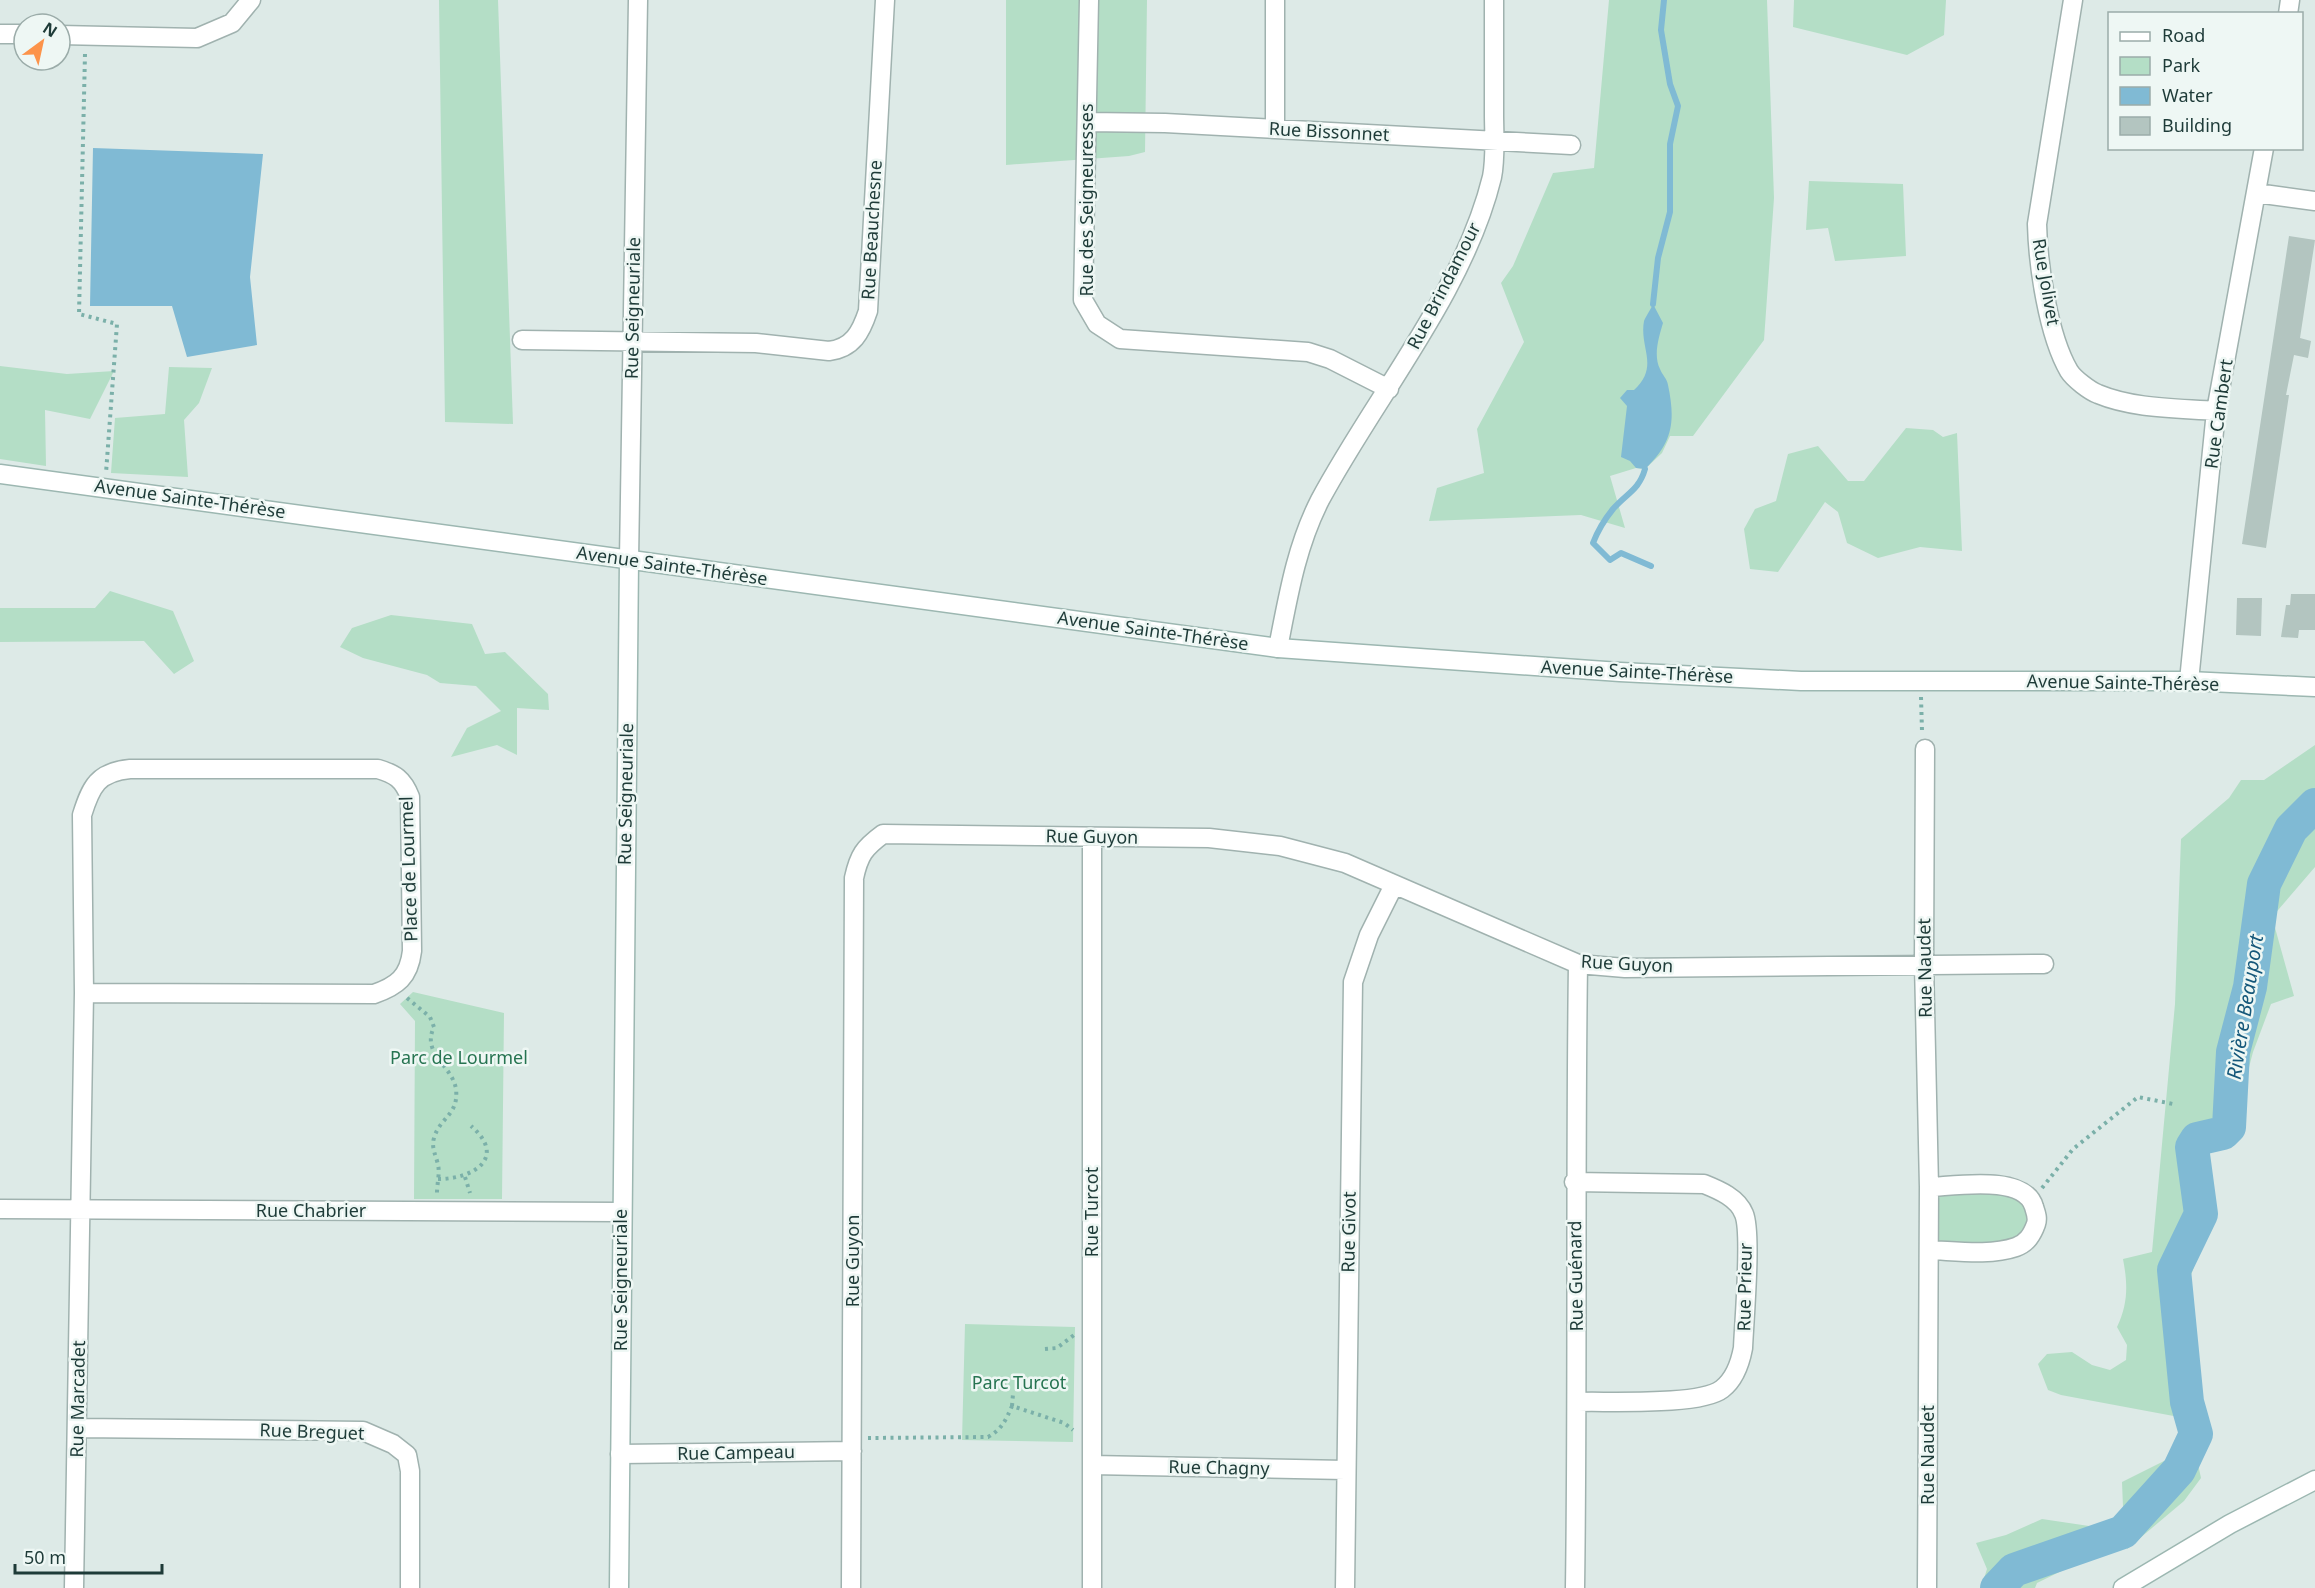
<svg xmlns="http://www.w3.org/2000/svg" width="2315" height="1588" viewBox="0 0 2315 1588" font-family="'Noto Sans',sans-serif">
  <rect width="100%" height="100%" fill="#ddeae7"/>
  <path fill="#b4dec6" d="M439 0H498L513 424 445 422Z
    M1006 0H1147L1145 152 1129 156 1006 165Z
    M1609 0H1767L1774 198 1764 340 1693 436H1670L1662 453 1645 469 1636 468 1610 476 1625 528 1581 515 1429 521 1437 488 1484 473 1477 429 1524 342 1501 283 1513 266 1553 173 1594 168Z
    M1794 0H1946L1944 35 1907 55 1793 27Z
    M1809 181 1903 184 1906 256 1835 261 1828 228 1806 230Z
    M0 366 67 374 114 371 90 419 45 410 46 466 0 459Z
    M169 367 212 368 199 403 184 420 188 477 111 473 115 418 165 414Z
    M1906 428 1933 430 1943 437 1957 433 1962 551 1920 547 1878 558 1847 543 1838 512 1825 502 1778 572 1750 569 1744 529 1755 509 1776 501 1788 454 1818 446 1848 481H1864Z
    M110 591 173 611 194 661 174 674 144 641 0 642V608H95Z
    M391 615 472 624 485 654 505 652 548 694 549 710 517 708V755L497 745 451 757 467 728 501 711 476 686 440 683 427 675 363 658 340 647 352 628Z
    M2315 745V867L2272 917 2294 996 2271 1004 2253 1052 2234 1124 2200 1163 2211 1217 2188 1284 2187 1402 2179 1417 2061 1395 2048 1390 2038 1364 2047 1354 2072 1352 2092 1365 2110 1370 2126 1360 2127 1345 2117 1327C2128 1304 2128 1285 2123 1259L2152 1252 2175 1004 2181 839 2229 798 2241 780H2264Z
    M413 992 504 1013 502 1199H414L415 1021 400 1004Z
    M1929 1187 2019 1189 2038 1219 2017 1247 1929 1250Z
    M965 1324 1075 1327 1073 1442 962 1440Z
    M2194 1446 2201 1478 2184 1501 2127 1549 2120 1515 2123 1507 2122 1482Z
    M2042 1519 2089 1526 2100 1552 2037 1583 2035 1588H1981L1987 1569 1976 1543 2006 1535Z"/>
  <path fill="#80bad4" d="M93 148 263 154 250 277 257 345 187 357 172 306H90Z
    M1653 304 1663 323C1659 337 1653 355 1660 369 1662 375 1667 378 1668 385 1676 423 1672 443 1645 469L1636 468 1630 461 1621 457 1627 406 1620 398 1627 390H1634C1660 366 1639 348 1644 321 1646 316 1651 309 1653 304Z"/>
  <g fill="none" stroke-linecap="round" stroke-linejoin="round">
    <path stroke="#80bad4" stroke-width="6" d="M1653 304 1658 258 1670 212V144L1678 106 1670 84 1661 30 1664 0
      M1645 469C1639 490 1627 493 1613 509 1604 520 1598 530 1593 543L1610 560 1621 553 1651 566"/>
    <path stroke="#80bad4" stroke-width="34" d="M1997 1588 2014 1570 2123 1532 2179 1470 2196 1434 2187 1402 2174 1270 2201 1214 2192 1147 2197 1139 2223 1133 2229 1127 2233 1052 2250 987 2264 884 2291 829 2315 805"/>
  </g>
  <path fill="#b3c5c0" d="M2289 236 2315 240 2300 338 2311 341 2308 358 2294 355 2286 395H2289L2266 548 2242 544Z
    M2291 594H2315V630H2299L2298 638 2281 637 2286 605H2290Z
    M2237 598H2262L2261 636 2236 635Z"/>
  <g fill="none" stroke-linecap="round" stroke-linejoin="round">
    <defs>
      <path id="street" d="M1089 0 1083 300 1097 324 1120 339 1308 352 1330 359 1389 389
        M2073 0 2037 224C2038 265 2048 335 2069 371 2074 379 2090 391 2098 394 2134 409 2178 408 2216 411
        M2288 14 2290 0
        M0 34H24
        M60 35 197 38 232 23 251 0
        M1087 122 1165 123 1571 145
        M1275 129V0
        M2256 193 2315 201
        M522 340 756 343 829 351C853 348 861 332 868 311L885 0
        M629 560 638 0
        M1278 648C1288 597 1296 547 1320 500 1375 397 1464 292 1492 177 1496 157 1494 134 1494 113 1494 76 1494 38 1494 0
        M2189 681 2216 411 2264 148
        M1925 749 1924 963 1929 1187 1927 1588
        M1574 1182 1704 1184C1719 1190 1738 1198 1744 1214 1752 1233 1744 1322 1743 1348 1740 1364 1735 1379 1722 1389 1700 1406 1609 1401 1578 1402
        M0 1209 622 1212
        M1929 1250C1956 1251 1990 1256 2016 1247 2027 1243 2032 1235 2036 1224 2038 1218 2036 1213 2034 1207 2025 1174 1955 1186 1929 1187
        M78 1428 363 1431 393 1444 407 1455 410 1471V1588
        M620 1454 852 1451
        M1092 1465 1345 1470
        M74 1588 84 993 82 815C91 786 98 772 130 769H378C395 774 403 779 410 797L412 951C409 977 397 986 374 994L84 993
        M851 1588 854 878C859 855 864 848 883 834L1209 838 1280 846 1345 863 1578 964 1625 968 2044 964
        M1092 1588V837
        M1345 1588 1353 982 1369 935 1394 885
        M1575 1588C1578 1380 1575 1172 1578 964"/>
      <path id="secondary" d="M0 474 1278 648 1620 672 1801 681H2189L2315 687
        M619 1588 629 560
        M2123 1588 2230 1524 2315 1480"/>
    </defs>
    <use href="#street" stroke="#a0b2af" stroke-width="21"/>
    <use href="#secondary" stroke="#9cb7b1" stroke-width="21"/>
    <path stroke="#7bb0a9" stroke-width="4" stroke-dasharray="3 4.5" stroke-linecap="butt" d="M85 54 79 314 117 324 106 473
      M1921 697 1922 731
      M407 998 430 1017 434 1027C421 1054 452 1065 456 1089 459 1115 440 1117 434 1138 431 1148 436 1155 438 1165 440 1173 437 1184 437 1193
      M465 1177 470 1193
      M438 1179C473 1179 508 1158 471 1126
      M2042 1188 2073 1149 2138 1097 2173 1104
      M1045 1349 1057 1348 1074 1335
      M1012 1406 1013 1394
      M868 1438 988 1437C1002 1429 1006 1420 1012 1406L1064 1423 1073 1430"/>
    <use href="#street" stroke="#fff" stroke-width="18"/>
    <use href="#secondary" stroke="#fff" stroke-width="18"/>
  </g>
  <g text-anchor="middle" stroke-width="5" stroke-linejoin="round" paint-order="stroke">
    <g font-size="18" fill="#1e3b38" stroke="#eef7f4">
      <text transform="translate(1329 132) rotate(3)" y="6">Rue Bissonnet</text>
      <text transform="translate(1087 200) rotate(-90)" y="6">Rue des Seigneuresses</text>
      <text transform="translate(872 230) rotate(-87)" y="6">Rue Beauchesne</text>
      <text transform="translate(2046 282) rotate(80)" y="6">Rue Jolivet</text>
      <text transform="translate(1444 286) rotate(-63)" y="6">Rue Brindamour</text>
      <text transform="translate(633 308) rotate(-89)" y="6">Rue Seigneuriale</text>
      <text transform="translate(2219 414) rotate(-82)" y="6">Rue Cambert</text>
      <text transform="translate(190 499) rotate(8)" y="6">Avenue Sainte-Thérèse</text>
      <text transform="translate(672 566) rotate(8)" y="6">Avenue Sainte-Thérèse</text>
      <text transform="translate(1153 631) rotate(8)" y="6">Avenue Sainte-Thérèse</text>
      <text transform="translate(1637 672) rotate(3)" y="6">Avenue Sainte-Thérèse</text>
      <text transform="translate(2123 683) rotate(1)" y="6">Avenue Sainte-Thérèse</text>
      <text transform="translate(626 794) rotate(-89)" y="6">Rue Seigneuriale</text>
      <text transform="translate(1092 837) rotate(1)" y="6">Rue Guyon</text>
      <text transform="translate(409 869) rotate(-92)" y="6">Place de Lourmel</text>
      <text transform="translate(1627 964) rotate(3)" y="6">Rue Guyon</text>
      <text transform="translate(1925 968) rotate(-91)" y="6">Rue Naudet</text>
      <text x="311" y="1217">Rue Chabrier</text>
      <text transform="translate(1092 1212) rotate(-90)" y="6">Rue Turcot</text>
      <text transform="translate(1349 1232) rotate(-89)" y="6">Rue Givot</text>
      <text transform="translate(853 1261) rotate(-90)" y="6">Rue Guyon</text>
      <text transform="translate(1576 1276) rotate(-91)" y="6">Rue Guénard</text>
      <text transform="translate(621 1280) rotate(-90)" y="6">Rue Seigneuriale</text>
      <text transform="translate(1745 1287) rotate(-89)" y="6">Rue Prieur</text>
      <text transform="translate(78 1399) rotate(-89)" y="6">Rue Marcadet</text>
      <text transform="translate(312 1432) rotate(2)" y="6">Rue Breguet</text>
      <text transform="translate(736 1453) rotate(-1)" y="6">Rue Campeau</text>
      <text transform="translate(1928 1455) rotate(-90)" y="6">Rue Naudet</text>
      <text transform="translate(1219 1468) rotate(1)" y="6">Rue Chagny</text>
    </g>
    <g font-size="18" fill="#267451" stroke="#eef7f4">
      <text x="459" y="1064">Parc de Lourmel</text>
      <text x="1019" y="1389">Parc Turcot</text>
    </g>
    <g font-size="20" font-style="italic" fill="#15587a" stroke="#eef7f4">
      <text transform="translate(2245 1007) rotate(-81)" y="7">Rivière Beauport</text>
    </g>
  </g>
  <rect x="2108" y="12" width="195" height="138" fill="#eef7f4" stroke="#9baca9" stroke-width="1.5"/>
  <rect x="2120" y="32" width="30" height="9" fill="#ffffff" stroke="#9baca9" stroke-width="1.5"/>
  <text x="2162" y="42" font-size="18" fill="#1e3b38">Road</text>
  <rect x="2120" y="57" width="30" height="18" fill="#b4dec6" stroke="#9baca9" stroke-width="1.5"/>
  <text x="2162" y="72" font-size="18" fill="#1e3b38">Park</text>
  <rect x="2120" y="87" width="30" height="18" fill="#80bad4" stroke="#9baca9" stroke-width="1.5"/>
  <text x="2162" y="102" font-size="18" fill="#1e3b38">Water</text>
  <rect x="2120" y="117" width="30" height="18" fill="#b3c5c0" stroke="#9baca9" stroke-width="1.5"/>
  <text x="2162" y="132" font-size="18" fill="#1e3b38">Building</text>
  <g transform="translate(42 42) rotate(33)"><circle r="28" fill="#eef7f4" stroke="#9baca9" stroke-width="1.5"/>
  <path d="M0-4.5L10 22L0 15L-10 22Z" fill="#fc934a"/>
  <text y="-9" font-size="16" font-weight="bold" text-anchor="middle" fill="#1e3b38">N</text>
  </g>
  <path d="M15 1564v9h147v-9" fill="none" stroke="#1e3b38" stroke-width="3"/>
  <text x="24" y="1564" font-size="18" fill="#1e3b38" stroke="#eef7f4" stroke-width="4.5" paint-order="stroke">50 m</text>
</svg>
